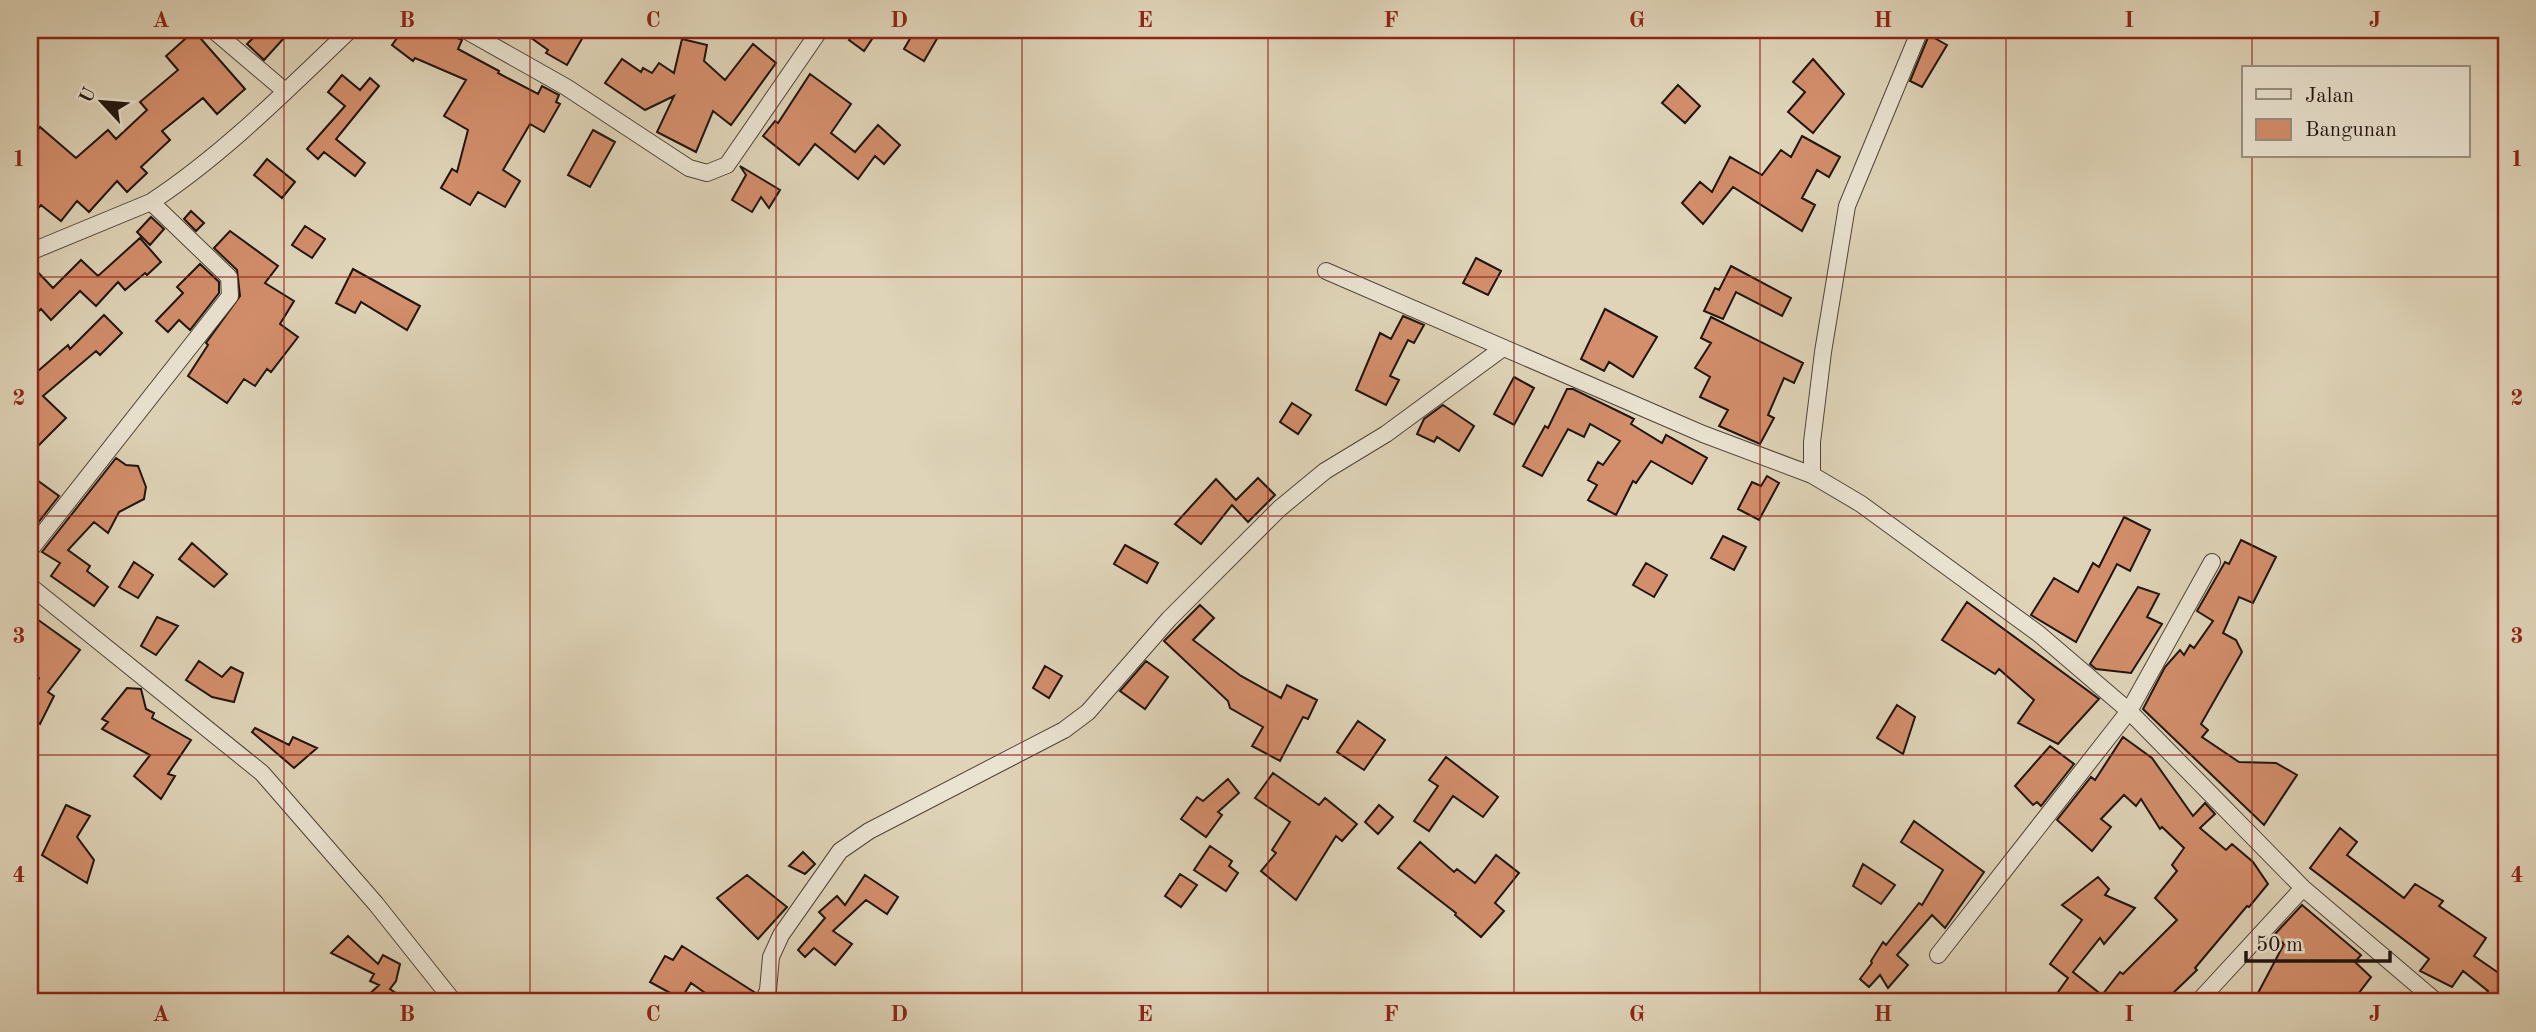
<svg xmlns="http://www.w3.org/2000/svg" width="2536" height="1032" viewBox="0 0 2536 1032" font-family="'Old Standard TT',serif">
  <rect width="100%" height="100%" fill="#dfd4b8"/>
  <filter id="stains"><feTurbulence type="fractalNoise" baseFrequency=".00286" numOctaves="4"/><feColorMatrix values="0 0 0 0 .2 0 0 0 0 .09 0 0 0 0 .02 0 0 0 .5 -.17"/></filter>
  <radialGradient id="worn" r=".72"><stop offset=".6" stop-color="#630" stop-opacity="0"/><stop offset="1" stop-color="#630" stop-opacity=".3"/></radialGradient>
  <path fill="#d38e6b" stroke="#1f140f" stroke-width="2" d="M261 30H276L284 38 264 60 247 44Z
    M403 30H439L462 40 458 49 499 71 498 73 538 94 542 86 559 95 556 102 560 104 544 132 530 124 503 170 520 181 505 207 478 192 470 205 441 188 452 169 457 172 468 130 444 116 466 80 415 58 413 61 392 45Z
    M520 30H587L567 65 546 53 548 50Z
    M856 30 872 39 864 51 849 40Z
    M915 30H942L924 61 904 49Z
    M194 31 245 89 217 114 203 98 162 131 170 140 141 167 147 173 127 192 117 181 89 212 77 201 61 221 41 205 30 217V139L40 127 76 158 108 130 116 139 147 110 140 102 178 70 166 56Z
    M1929 35 1947 45 1922 87 1910 81Z
    M682 39 707 45 704 61 725 80 753 44 776 63 731 125 713 111 696 152 657 132 674 96 645 110 605 83 622 59 641 72 643 68 652 73 659 63 674 73Z
    M1813 59 1844 94 1813 133 1788 112 1805 92 1793 82Z
    M810 74 851 104 831 133 855 152 878 125 900 145 884 164 875 156 858 179 815 144 799 165 763 136 775 121 778 123Z
    M342 75 360 90 370 78 379 86 336 139 365 163 355 176 324 152 318 159 307 149 345 106 328 92Z
    M1678 85 1700 106 1685 123 1662 103Z
    M593 130 615 142 590 187 568 175Z
    M1802 136 1840 157 1829 177 1817 170 1802 198 1815 205 1802 231 1733 187 1703 224 1682 203 1700 182 1712 192 1730 157 1762 175 1781 150 1791 157Z
    M267 159 295 182 282 198 254 175Z
    M740 166 780 190 769 208 761 197 752 212 732 200 746 175Z
    M191 211 204 223 196 231 184 219Z
    M151 217 164 229 150 245 137 232Z
    M305 226 325 239 312 258 292 245Z
    M230 231 278 266 265 283 294 301 280 324 298 337 271 372 267 369 255 386 244 379 227 403 188 376 208 345 206 343 240 296 237 270 214 248Z
    M140 238 161 262 147 275 145 273 125 290 118 282 96 306 80 291 51 320 41 309 30 319V264L53 288 81 260 98 276Z
    M1476 258 1501 271 1488 295 1463 283Z
    M200 264 219 282V293L190 330 179 320 168 332 156 321 183 293 177 287Z
    M1731 266 1791 298 1782 316 1736 292 1723 319 1704 311 1715 288 1719 290Z
    M353 269 420 306 407 330 361 302 355 313 336 303Z
    M1605 309 1657 337 1633 377 1609 362 1604 371 1581 359Z
    M104 315 122 333 100 355 96 351 43 396 66 418 30 454V378L68 345 70 349Z
    M1403 316 1424 325 1414 343 1408 340 1390 376 1399 380 1386 405 1356 390 1380 333 1391 339Z
    M1711 317 1803 363 1794 383 1784 378 1768 415 1774 418 1760 444 1719 426 1728 410 1700 397 1710 377 1695 368 1711 343 1701 338Z
    M1514 377 1534 388 1514 425 1494 414Z
    M1567 389H1573L1634 419 1631 424 1662 443 1666 435 1707 458 1692 484 1651 461 1636 483 1633 481 1616 515 1588 500 1597 485 1588 480 1598 462 1603 465 1620 441 1590 424 1584 437 1568 429 1542 476 1523 466 1545 426 1548 428Z
    M1292 403 1311 415 1298 434 1280 422Z
    M1443 405 1474 426 1459 451 1437 437 1434 442 1417 434 1424 419Z
    M116 458 126 465 138 466 146 487 144 499 119 512 108 533 94 522 68 550 90 566 87 571 108 587 94 606 51 576 60 563 42 552Z
    M30 475 59 496 30 533Z
    M1767 476 1779 483 1759 520 1738 509 1752 482 1761 486Z
    M1258 478 1275 495 1248 522 1232 505 1201 544 1175 524 1216 479 1236 500Z
    M2124 517 2150 530 2130 571 2117 564 2076 642 2031 615 2054 578 2078 592 2093 563 2099 567Z
    M1723 536 1746 547 1734 570 1711 558Z
    M2241 540 2276 557 2253 603 2239 597 2223 633 2236 640 2242 652 2201 724 2208 730 2202 737 2239 762 2276 763 2297 775 2264 825 2143 709 2165 667 2180 650 2184 655 2190 645 2194 648 2213 621 2197 611 2225 562 2229 564Z
    M192 543 227 574 214 587 179 559Z
    M1125 545 1158 563 1147 583 1114 564Z
    M134 562 153 575 138 598 119 587Z
    M1646 563 1667 575 1654 597 1633 585Z
    M2138 587 2159 594 2147 617 2162 624 2131 673 2096 669 2090 664Z
    M1967 602 2099 699 2058 744 2018 723 2034 700 1999 669 1995 674 1942 640Z
    M1200 605 1214 618 1193 640 1241 676 1281 698 1287 685 1317 700 1308 719 1303 717 1280 761 1252 746 1263 727 1230 708 1228 701 1164 641Z
    M30 614 80 650 48 692 54 696 40 724 30 716V700L39 678 30 671Z
    M157 617 178 626 156 655 141 646Z
    M199 661 222 677 231 667 243 673 234 702 212 697 186 680Z
    M1146 661 1168 677 1145 709 1120 691Z
    M1045 666 1062 676 1049 698 1033 688Z
    M127 688 141 689 146 709 154 713 152 718 191 740 168 774 175 776 161 799 134 776 150 755 102 729 108 722 102 719Z
    M1897 705 1915 717 1903 754 1877 738Z
    M1358 721 1385 740 1364 770 1337 752Z
    M255 728 289 745 293 737 317 748 294 768 252 732Z
    M2123 737 2152 758 2193 816 2205 803 2215 814 2200 828 2226 850 2232 844 2253 862 2268 884 2249 907 2247 906 2195 968 2197 970 2170 996 2168 994 2159 1002H2051L2068 978 2050 964 2082 920 2062 905 2098 877 2109 889 2105 895 2135 908 2104 944 2100 938 2073 972 2102 995 2120 972 2123 974 2177 920 2155 898 2177 871 2172 865 2184 848 2162 827 2160 829 2141 799 2136 806 2124 795 2101 819 2111 827 2092 851 2057 820 2091 777 2095 780Z
    M2050 746 2074 764 2041 806 2037 802 2033 805 2015 786Z
    M1446 757 1498 797 1483 817 1453 796 1429 831 1414 821 1438 786 1429 780Z
    M1273 773 1319 805 1325 798 1357 824 1342 841 1336 836 1296 900 1261 871 1276 853 1272 850 1290 822 1255 798Z
    M1228 779 1239 793 1218 812 1222 815 1206 837 1181 819 1197 797 1203 801Z
    M66 805 90 816 77 837 94 860 87 883 42 855Z
    M1379 805 1393 817 1378 834 1365 822Z
    M1914 821 1984 872 1945 928 1932 915 1897 955 1908 965 1888 988 1880 975 1869 987 1860 979 1872 963 1871 961 1883 942 1886 945 1919 903 1922 905 1943 870 1901 842Z
    M2340 828 2357 842 2347 855 2404 898 2415 884 2443 901 2439 906 2486 938 2474 956 2506 978V1002H2480L2488 991 2463 971 2452 987 2420 971 2429 959 2310 868Z
    M1420 842 1454 872 1457 869 1475 883 1496 855 1519 873 1495 903 1504 911 1481 937 1455 915 1456 913 1398 868Z
    M1210 846 1232 861 1229 866 1238 873 1226 891 1194 870Z
    M803 852 815 864 805 874 789 866Z
    M1863 864 1895 885 1881 904 1853 886Z
    M1180 874 1197 885 1181 907 1165 896Z
    M747 875 787 907 758 939 717 898Z
    M865 875 898 897 887 914 866 900 833 931 852 944 835 965 814 948 805 957 798 950 825 918 819 912 837 896 845 905Z
    M2302 905 2361 955 2355 962 2371 977 2352 1002H2339L2327 993 2315 1002H2268L2258 993 2284 944 2274 935Z
    M348 936 378 964 383 955 400 964 396 981 390 989 409 1002H361L379 985 370 981 374 974 331 953Z
    M682 946 754 992 746 1002H718L691 983 681 999 650 982 665 956 673 960Z"/>
  <g fill="none" stroke-linecap="round" stroke-linejoin="round">
    <defs>
      <path id="street" d="M213 30 285 91
        M465 30 566 87 689 168 707 173 727 165 820 30
        M1920 30 1847 206 1823 352 1812 442V475L1861 504 2039 634 2129 711 2303 888 2437 1002
        M30 252 151 202C224 154 287 90 350 30
        M1326 271 1703 434 1812 475
        M30 550 230 296 229 277 151 202
        M30 586 262 773 376 904 454 1002
        M1938 955 2129 711 2212 562
        M763 1002 768 990 771 957 781 935 840 851 869 831 1064 730 1088 712 1169 619 1279 509 1325 471 1386 434 1503 348
        M2198 1002 2303 888"/>
    </defs>
    <use href="#street" stroke="#4f4439" stroke-width="18"/>
    <use href="#street" stroke="#eae3d1" stroke-width="16"/>
  </g>
  <path fill="none" stroke="#8f2418" stroke-width="2" stroke-opacity="0.55" d="M284 30V1002M530 30V1002M776 30V1002M1022 30V1002M1268 30V1002M1514 30V1002M1760 30V1002M2006 30V1002M2252 30V68M2252 156V1002M30 277H2506M30 516H2506M30 755H2506"/>
  <rect width="2536" height="1032" fill="none" stroke="#dfd4b8" stroke-width="77"/>
  <rect x="2242" y="66" width="228" height="91" fill="#eae3d1" stroke="#999083" stroke-width="2"/>
  <rect x="2256" y="89" width="35" height="10" fill="#eae3d1" stroke="#999083" stroke-width="2"/>
  <text x="2305" y="102" font-size="21" fill="#1f140f">Jalan</text>
  <rect x="2256" y="119" width="35" height="21" fill="#d38e6b" stroke="#999083" stroke-width="2"/>
  <text x="2305" y="136" font-size="21" fill="#1f140f">Bangunan</text>
  <g transform="translate(102 102) rotate(296)" stroke="#eae3d1" stroke-width="5" paint-order="stroke">
  <path d="M0-5L12 26L0 18L-12 26Z" fill="#1f140f"/>
  <text y="-10" font-size="19" font-weight="bold" text-anchor="middle" fill="#1f140f">U</text>
  </g>
  <path d="M2246 951v10h144v-10" fill="none" stroke="#1f140f" stroke-width="3.5"/>
  <text x="2256" y="951" font-size="21" fill="#1f140f" stroke="#eae3d1" stroke-width="5" paint-order="stroke">50 m</text>
  <rect x="38" y="38" width="2460" height="955" fill="none" stroke="#8f2418" stroke-width="2.5"/>
  <g font-size="23" text-anchor="middle" font-weight="bold" fill="#8f2418">
    <text x="161" y="27">A</text>
    <text x="407" y="27">B</text>
    <text x="653" y="27">C</text>
    <text x="899" y="27">D</text>
    <text x="1145" y="27">E</text>
    <text x="1391" y="27">F</text>
    <text x="1637" y="27">G</text>
    <text x="1883" y="27">H</text>
    <text x="2129" y="27">I</text>
    <text x="2375" y="27">J</text>
    <text x="19" y="166">1</text>
    <text x="2517" y="166">1</text>
    <text x="19" y="405">2</text>
    <text x="2517" y="405">2</text>
    <text x="19" y="643">3</text>
    <text x="2517" y="643">3</text>
    <text x="19" y="882">4</text>
    <text x="2517" y="882">4</text>
    <text x="161" y="1021">A</text>
    <text x="407" y="1021">B</text>
    <text x="653" y="1021">C</text>
    <text x="899" y="1021">D</text>
    <text x="1145" y="1021">E</text>
    <text x="1391" y="1021">F</text>
    <text x="1637" y="1021">G</text>
    <text x="1883" y="1021">H</text>
    <text x="2129" y="1021">I</text>
    <text x="2375" y="1021">J</text>
  </g>
  <rect width="100%" height="100%" filter="url(#stains)"/>
  <rect width="100%" height="100%" fill="url(#worn)"/>
</svg>
